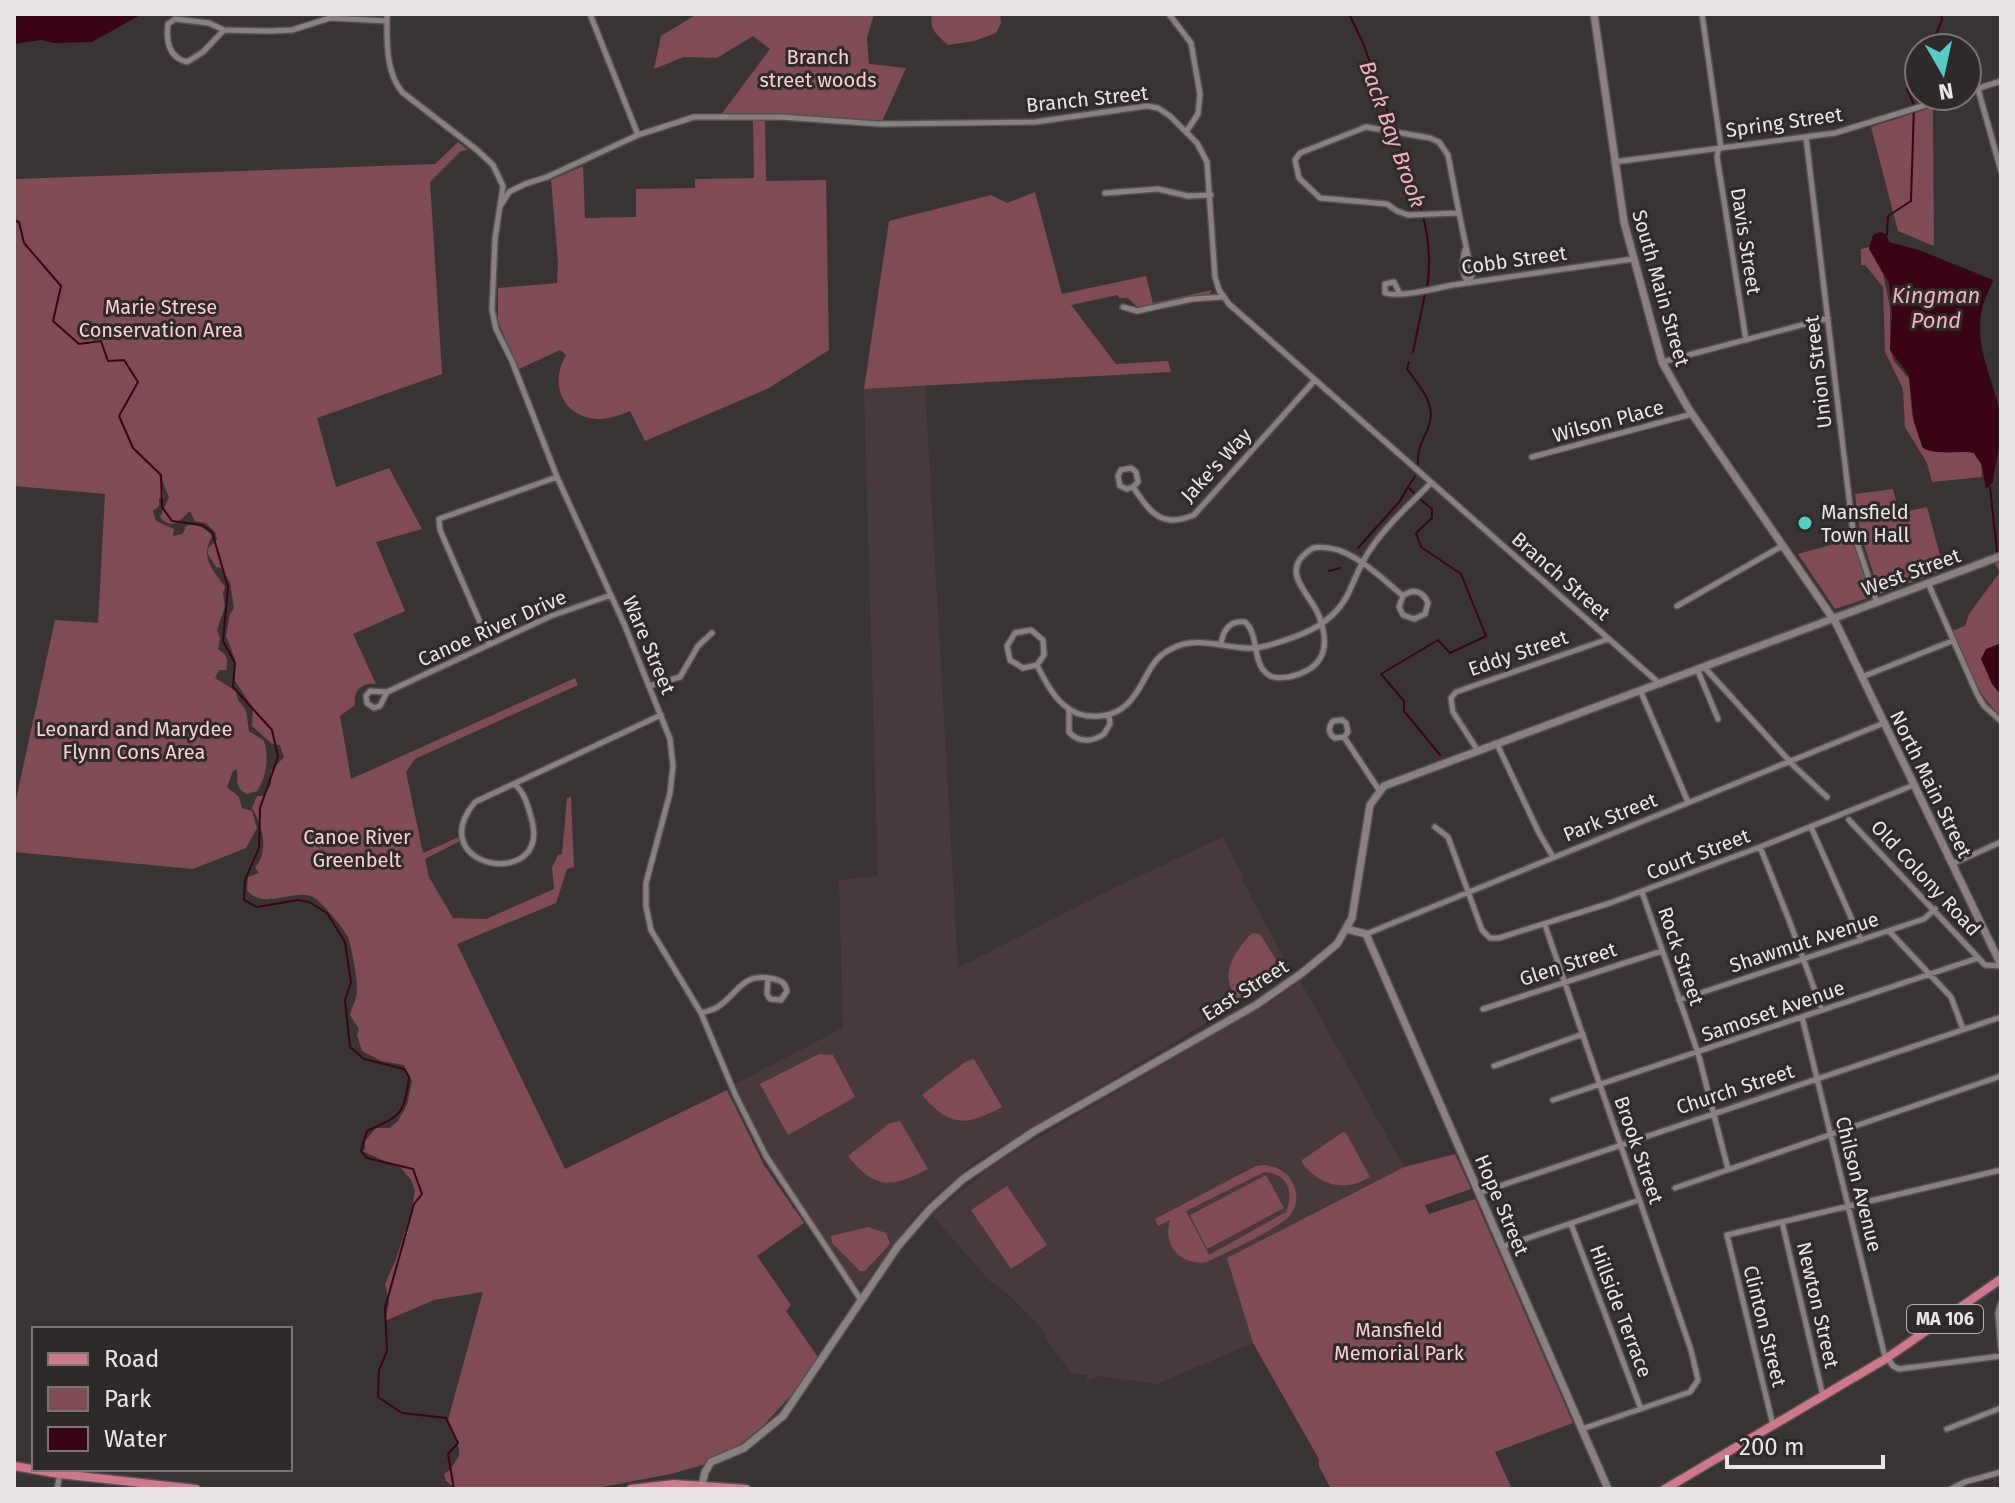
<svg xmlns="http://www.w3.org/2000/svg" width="2015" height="1503" viewBox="0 0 2015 1503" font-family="'Fira Sans',sans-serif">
  <rect width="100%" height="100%" fill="#3a3334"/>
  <path fill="#483a3c" d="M925 386 958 968 1110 890 1223 837 1243 876 1241 878 1291 972 976 1161 935 1195 912 1219 864 1285 859 1286 852 1282 783 1177 750 1119 735 1084 843 1028 839 880 878 876 864 389Z
    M1300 981 1404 1167 1228 1258 1253 1343 1157 1384 1099 1376 1087 1381V1375L1071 1373 1047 1340 1042 1329 1007 1293 990 1281 932 1215 997 1162 1270 1002Z"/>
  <path fill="#7f4b54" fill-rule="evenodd" d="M697 14H874L867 38 869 64 906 68 881 124 720 116 770 49 753 36 717 58 684 57 654 69 661 36Z
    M932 14H1000L1001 23 996 33 974 41 948 45C937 35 929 30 932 14Z
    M1933 107V124L1934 246 1898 231 1871 127Z
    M753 121H765L766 181 826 180 829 350 769 388 645 441 630 411C620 415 610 419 599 419 562 418 549 383 566 355L560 350 519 369 498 322V288L557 283 558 263 551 180 583 166 585 218 636 217V189L695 188V179L754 178Z
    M458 142 468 150 461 151 430 182 442 374 317 418 336 487 389 468 422 529 376 542 405 611 353 634 376 684C362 682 353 691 355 705L340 716 351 779 575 678 578 685 415 759 406 772 423 853 459 837 460 841 425 859 429 877 453 918 486 919 554 889 552 867 558 855 562 854 567 798 571 797 574 867 567 869 556 903 457 944 565 1169 727 1090 764 1165 804 1223 757 1256 791 1305 786 1311 818 1357 796 1390 764 1425 738 1446 706 1464 671 1474 591 1489H457L446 1481 444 1474 450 1470 459 1456V1449L448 1420 483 1292 434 1300 385 1321 389 1303 385 1284 396 1259 412 1209 415 1190 411 1180 401 1168 362 1151 365 1150V1141L376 1128H390L398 1121 407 1105 412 1081 404 1065 381 1061 362 1051 357 1035 359 1029 350 1015C352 1006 357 999 357 991 358 982 351 944 348 937 344 929 319 898 311 896 291 890 262 910 247 890L248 877 259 873 255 867C270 852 262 824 252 808L257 796H263L271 785V771L284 757 280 745 272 744 252 726 253 708 235 681V659L226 636 230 614 234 608 230 583 221 568 216 567 208 554V548L217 540 216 533 206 523 195 521 190 511 177 523C169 525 165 523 160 517L169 497 159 473 164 498H159V506L153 511 156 521 174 529 173 536 183 534 186 526C195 522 206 528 212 536 200 558 212 569 225 587L223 594 225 606 217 630 220 638 218 649C228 656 228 659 226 670H219L215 678 236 691 238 700 246 710 249 731 264 741C269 756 267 777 257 791L247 794C235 788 238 781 237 770L233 771 227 787 239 797 242 808 252 811 257 828 246 848 193 869 14 852V809L55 620 98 623 105 494 14 486V179L435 164Z
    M1035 192 1062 294 1146 276 1153 303 1212 290 1209 295H1197L1138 308 1128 298H1119L1118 295 1071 305 1116 364 1168 361 1171 372 864 389 889 221 991 195 1007 203Z
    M1869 247 1883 274 1890 307V349L1894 361 1909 379 1912 415 1922 447C1931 454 1957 447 1974 453L1981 464 1982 477 1932 482 1927 463 1905 427 1903 389 1885 352 1883 287 1865 265H1861V249Z
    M1893 489 1899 513 1927 507 1944 570 1880 594 1860 532 1855 494Z
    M1852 539 1871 597 1835 609 1798 554Z
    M2001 560V716C1976 694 1965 661 1952 631L1965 626 1969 614 2000 572 1995 564Z
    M1252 933 1260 934 1283 971 1238 1000C1218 975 1233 953 1252 933Z
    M819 1054 833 1055 855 1097 788 1135 760 1084Z
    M974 1059 1002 1107C966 1126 950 1128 922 1095L965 1062Z
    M900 1121 928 1169C891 1188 875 1190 848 1156L890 1123Z
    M1343 1132 1346 1133 1370 1177C1345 1193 1319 1185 1302 1163V1160Z
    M1455 1154 1471 1189 1425 1205 1429 1214 1475 1199 1573 1423 1495 1452 1512 1489H1331L1319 1466V1459L1253 1343 1227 1258 1404 1167Z
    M1265 1165C1278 1167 1289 1172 1294 1186 1298 1196 1297 1207 1290 1215 1279 1229 1225 1253 1207 1262 1181 1266 1162 1246 1170 1220L1158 1226 1155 1219 1256 1166ZM1264 1172C1287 1173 1295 1191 1286 1212L1209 1255 1186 1211Z
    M1266 1175 1284 1208 1207 1249 1190 1215Z
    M1007 1186 1047 1245 1011 1269 971 1210Z
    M868 1227 886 1233 890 1244 865 1271H860L832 1243 831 1236Z"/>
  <path fill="#370514" d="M14 14H142L92 42 54 43 41 40 14 44Z
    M1880 232 1886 234 1889 242 1919 250 1993 280C1990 290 1984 299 1982 309 1974 348 1993 378 2000 413 2005 434 1995 461 1993 482L1986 489 1982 465 1974 453C1958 450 1937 456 1923 448L1914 422 1909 376 1890 350 1892 314 1889 283 1869 249 1873 235Z
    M2001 643V695L1992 684 1981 659 1986 649Z"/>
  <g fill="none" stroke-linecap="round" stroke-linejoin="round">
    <path stroke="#370514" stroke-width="2" d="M1349 14 1363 43 1394 129
      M1930 48 1942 20 1941 14
      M1396 135C1414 184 1436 235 1427 288
      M14 220 19 222 24 243 61 286 53 321 79 344 101 341 108 361 124 360 138 382 119 416 133 448 161 475 162 507 172 521 202 525 212 532 228 587 223 641 235 663 233 687 272 730 278 757 260 808 259 848 245 880 244 900 257 907 298 900 309 902 327 913 345 942 351 982 345 1000 350 1047 364 1059 404 1069 409 1077C404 1116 401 1115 367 1131L361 1151 367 1158 413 1169 422 1194 414 1204 385 1308 387 1351 379 1370 378 1397 402 1413 446 1418 458 1443 448 1454 454 1489
      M1887 235 1888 216 1911 201 1914 105 1907 89 1919 68
      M1413 352 1425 294
      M1409 362 1407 369C1420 387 1438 405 1428 428 1422 442 1417 450 1418 465
      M1990 487 1997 551 2001 560
      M1414 493 1408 487 1415 476
      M1420 499 1432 509V518L1416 533 1421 547 1461 574 1486 636 1450 653 1438 640 1381 674 1404 701V711L1440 755
      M1358 548 1400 501 1408 487
      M1329 571 1340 568"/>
    <defs>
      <path id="street" d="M387 14C387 40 385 71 402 92L477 150 493 165 503 186 495 239 492 310 496 329 512 361 557 477 625 626 670 739 673 766 670 793 646 883V906L651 930 701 1013 735 1094 766 1156 861 1300
        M590 14 638 135
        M1169 14 1191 43 1200 94 1198 114 1186 132
        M1702 14 1721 148 1718 151 1717 157 1746 340
        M224 30 203 52 187 62C168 57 166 41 168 24L175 19 209 23 224 30 270 31 292 30 330 18 387 21
        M1978 89 2001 171
        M1967 92 2001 81
        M1806 137 1853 531 1876 600
        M1614 162 1835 133 1955 96
        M1105 193 1158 189 1188 196 1211 195
        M501 205 509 192 525 184 547 177 638 135 694 117H781L879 124 1035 122 1147 106 1158 108 1170 116 1197 143 1207 162 1215 277 1219 290 1229 304 1660 684
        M1459 213 1448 155 1439 142 1430 138 1366 127 1300 153 1295 160 1299 178 1320 198 1387 204 1397 211 1408 215 1459 213 1472 275 1469 283
        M1465 250C1462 261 1461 274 1468 282
        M1400 294 1394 282 1385 284V293C1400 298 1436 288 1453 285 1513 276 1573 268 1633 259
        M1123 307 1137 311 1192 299 1223 297
        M1662 362 1828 318
        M1532 457 1692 414
        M1133 487 1127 489 1120 486 1118 476 1121 470 1131 468 1136 472 1138 482 1133 487C1150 512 1161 529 1194 515L1314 381
        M1928 583 1977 694 1984 706 2001 721
        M1677 606 1782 546
        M489 643 440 530 439 519 557 477
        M1221 644C1223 630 1230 620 1245 622 1259 634 1252 660 1266 673 1272 679 1281 678 1289 677 1324 669 1331 648 1319 616 1310 592 1276 571 1313 548 1347 542 1379 576 1403 596 1413 588 1423 591 1428 603L1425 614 1414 619 1403 615 1399 607 1403 596
        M1037 665 1023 668 1010 660 1007 646 1015 633 1031 630 1043 640 1044 655 1037 665C1044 679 1052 695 1064 705 1082 722 1115 719 1130 701 1146 684 1148 660 1171 649 1203 632 1234 655 1266 646 1298 637 1330 627 1347 596 1355 580 1361 561 1372 547 1388 524 1410 504 1430 484
        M1705 668 1794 766 1827 797
        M1698 671 1718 719
        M1862 677 1952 641
        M649 686 680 677 698 646 712 633
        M387 692 370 691 366 696 367 703 374 708 380 706 387 692 551 616 611 595
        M1641 692 1688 802
        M1069 710V732C1079 743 1092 742 1104 734L1110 724 1109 715
        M1344 737 1335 738C1328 734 1328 727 1333 721L1342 720 1346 723 1348 732 1344 737 1379 790
        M1497 744 1539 833 1553 857
        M1478 751 1453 712 1451 698 1456 692 1608 639
        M514 784C524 791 528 806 531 817 554 892 420 869 475 802L661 715
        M1849 820 1985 965 2001 966
        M1435 827 1448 837 1482 930 1490 938H1499L1610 903 1760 847 1914 785
        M1811 827 1861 940
        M1760 847 1789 920 1822 1010
        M1952 864 2001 842
        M1642 892 1698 1053 1728 1169
        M1545 925 1691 1350 1698 1380 1690 1392 1582 1429
        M1889 931 1951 997 1963 1029
        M1366 934 1884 723
        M1679 1000 1924 919 1935 909
        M1483 1009 1662 951
        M701 1013C707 1011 714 1010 719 1006 740 992 741 972 774 979 782 981 785 983 787 991L781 1000 770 999 767 994 768 978
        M1802 1017 1884 1353 1893 1366 1899 1369 2001 1356
        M1494 1066 1583 1034
        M1553 1100 1978 958
        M1675 1188 2001 1076
        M1479 1193 2001 1017
        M1782 1222 1823 1396
        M1571 1224 1641 1409
        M1502 1247 1639 1200
        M2001 1303 1998 1313 2001 1349
        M1773 1425 1727 1235 2001 1170
        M1947 1429 2001 1408
        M57 1489 60 1474
        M1951 1489 1965 1482 2001 1472"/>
      <path id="secondary" d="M1594 14 1624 222 1662 362 1688 408 1836 623 2001 965
        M1347 929 1366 934 1608 1489
        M702 1485 705 1472 711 1462 744 1448 783 1416 898 1246 930 1209 963 1179 1033 1132 1256 1005 1302 973 1337 944 1352 918 1370 805 1384 786 2001 556"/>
      <path id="primary" d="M14 1466 60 1474 196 1489
        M631 1489 674 1484 746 1489
        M1665 1489 1887 1358 2001 1279"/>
    </defs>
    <use href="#street" stroke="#555051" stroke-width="8"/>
    <use href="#secondary" stroke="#555051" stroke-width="10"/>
    <use href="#primary" stroke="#555051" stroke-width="11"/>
    <use href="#street" stroke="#888081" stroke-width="5"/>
    <use href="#secondary" stroke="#888081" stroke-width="7"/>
    <use href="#primary" stroke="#cf788b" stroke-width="8"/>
  </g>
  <circle fill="#55cec5" stroke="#30292a" stroke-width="3" cx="1805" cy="523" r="8"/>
  <g text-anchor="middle" stroke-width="6" stroke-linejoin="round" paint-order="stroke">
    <rect fill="#30292a" stroke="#b2adae" stroke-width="2" x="1907" y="1305" width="76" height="28" rx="6"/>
    <g font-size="18" font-weight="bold" fill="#eae5e6">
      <text x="1945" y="1325">MA 106</text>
    </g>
    <g font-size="20" fill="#fccfd5" stroke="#30292a">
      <text x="818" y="64">Branch<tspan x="818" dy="23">street woods</tspan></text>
      <text x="161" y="314">Marie Strese<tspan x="161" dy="23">Conservation Area</tspan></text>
      <text x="134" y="736">Leonard and Marydee<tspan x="134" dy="23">Flynn Cons Area</tspan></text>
      <text x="357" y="844">Canoe River<tspan x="357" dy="23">Greenbelt</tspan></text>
      <text x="1399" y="1337">Mansfield<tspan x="1399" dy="23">Memorial Park</tspan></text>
    </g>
    <g font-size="20" fill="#eae5e6" stroke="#30292a">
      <text transform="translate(1087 99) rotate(-6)" y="7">Branch Street</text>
      <text transform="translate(1784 122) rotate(-8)" y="7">Spring Street</text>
      <text transform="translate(1746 241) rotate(81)" y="7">Davis Street</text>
      <text transform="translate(1514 260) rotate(-8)" y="7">Cobb Street</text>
      <text transform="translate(1661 288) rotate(74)" y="7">South Main Street</text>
      <text transform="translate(1818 372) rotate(-97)" y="7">Union Street</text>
      <text transform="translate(1608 421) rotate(-15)" y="7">Wilson Place</text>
      <text transform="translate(1216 465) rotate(-47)" y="7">Jake's Way</text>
      <text transform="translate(1911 572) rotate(-20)" y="7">West Street</text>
      <text transform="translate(1561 576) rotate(41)" y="7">Branch Street</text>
      <text transform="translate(492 628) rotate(-24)" y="7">Canoe River Drive</text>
      <text transform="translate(649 645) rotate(67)" y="7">Ware Street</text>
      <text transform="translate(1518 653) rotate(-19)" y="7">Eddy Street</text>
      <text transform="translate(1931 784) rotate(64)" y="7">North Main Street</text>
      <text transform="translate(1610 817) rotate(-22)" y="7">Park Street</text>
      <text transform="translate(1698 854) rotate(-21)" y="7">Court Street</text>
      <text transform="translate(1926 878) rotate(47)" y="7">Old Colony Road</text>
      <text transform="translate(1804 942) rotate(-18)" y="7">Shawmut Avenue</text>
      <text transform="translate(1681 956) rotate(71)" y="7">Rock Street</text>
      <text transform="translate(1568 964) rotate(-18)" y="7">Glen Street</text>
      <text transform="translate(1245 990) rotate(-32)" y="7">East Street</text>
      <text transform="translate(1773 1011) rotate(-19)" y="7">Samoset Avenue</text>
      <text transform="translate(1735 1089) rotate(-18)" y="7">Church Street</text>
      <text transform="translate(1639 1150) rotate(71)" y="7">Brook Street</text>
      <text transform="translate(1859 1184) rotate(76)" y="7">Chilson Avenue</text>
      <text transform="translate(1502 1205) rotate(67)" y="7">Hope Street</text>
      <text transform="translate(1818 1305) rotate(77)" y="7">Newton Street</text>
      <text transform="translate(1621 1311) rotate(69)" y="7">Hillside Terrace</text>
      <text transform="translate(1765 1326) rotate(76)" y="7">Clinton Street</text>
    </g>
    <g font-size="20" fill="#eae5e6" stroke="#30292a" text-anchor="start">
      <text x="1821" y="519">Mansfield<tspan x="1821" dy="23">Town Hall</tspan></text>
    </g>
    <g font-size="22" font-style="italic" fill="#f3b2bb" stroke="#30292a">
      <text transform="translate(1393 134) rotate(70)" y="8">Back Bay Brook</text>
      <text x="1936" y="303">Kingman<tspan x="1936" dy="25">Pond</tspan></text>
    </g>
  </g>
  <rect width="2015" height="1503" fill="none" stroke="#eae5e6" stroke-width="32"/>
  <rect x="32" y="1327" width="260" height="144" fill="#30292a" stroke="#7a7475" stroke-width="2"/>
  <rect x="48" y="1353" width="40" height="12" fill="#cf788b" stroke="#7a7475" stroke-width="2"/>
  <text x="104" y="1367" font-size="24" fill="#eae5e6">Road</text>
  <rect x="48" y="1387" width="40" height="24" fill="#7f4b54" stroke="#7a7475" stroke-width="2"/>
  <text x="104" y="1407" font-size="24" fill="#eae5e6">Park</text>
  <rect x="48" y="1427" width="40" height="24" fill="#370514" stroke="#7a7475" stroke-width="2"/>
  <text x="104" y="1447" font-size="24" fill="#eae5e6">Water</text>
  <g transform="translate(1943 72) rotate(171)"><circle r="38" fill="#30292a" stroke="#7a7475" stroke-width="2"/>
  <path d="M0-6L14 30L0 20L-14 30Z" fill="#55cec5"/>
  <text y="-12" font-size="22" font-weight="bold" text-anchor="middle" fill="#eae5e6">N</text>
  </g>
  <path d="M1727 1455v12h156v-12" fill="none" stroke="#eae5e6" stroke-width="4"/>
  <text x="1739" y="1455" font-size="24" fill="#eae5e6" stroke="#30292a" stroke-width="6" paint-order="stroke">200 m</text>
</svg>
